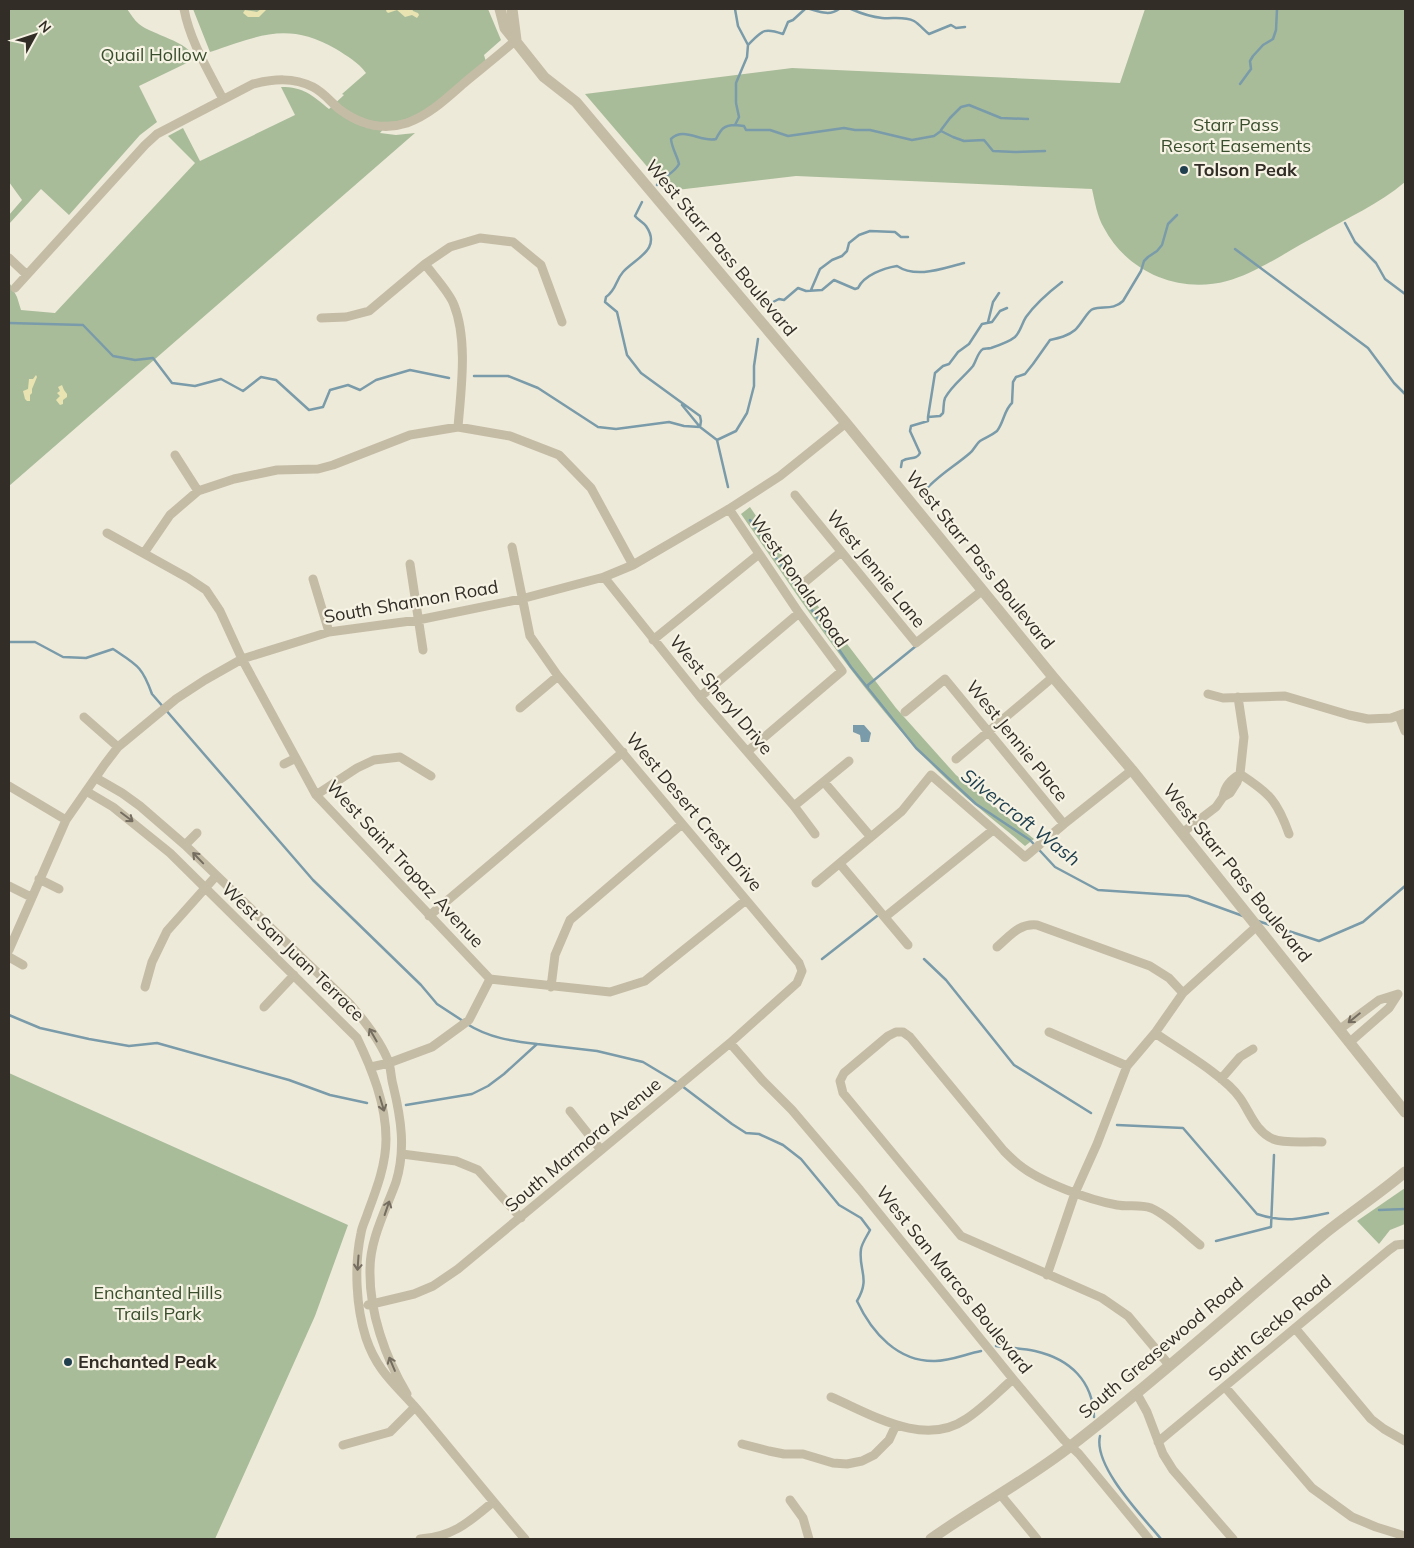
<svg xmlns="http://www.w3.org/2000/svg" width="1414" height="1548" viewBox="0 0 1414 1548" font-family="Mulish,sans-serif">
  <rect width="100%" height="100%" fill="#eeead9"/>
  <path fill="#a8bc9a" d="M9 9H127C131 14 134 20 139 24 152 35 189 41 195 59L139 86 157 122 140 135 69 215 41 189 9 224V215L22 200 9 182Z
    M193 9H488L501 40 484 55 487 65 432 111 386 126 380 133 396 135 415 133 9 486V282L17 297 21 310 55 313 195 163 168 136 183 128 200 161 295 115 281 87C304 87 312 95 329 109L344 95 342 94 366 73C358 62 347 56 336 49 287 21 259 36 210 52Z
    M1145 9H1405V182C1379 204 1347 218 1318 235 1291 249 1255 274 1227 281 1179 294 1127 272 1104 228 1097 216 1095 202 1092 189L796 176 668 191 585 94 792 68 1120 83Z
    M750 507 805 589 896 708 956 775 1034 839 1025 846C997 822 966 799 939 772 862 695 803 603 741 514Z
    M9 1073 348 1225 315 1316 215 1539H9Z
    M1405 1188V1224L1390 1230 1379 1244 1357 1221Z"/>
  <path fill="#e8e3b1" d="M261 9H267L259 17H248L243 13 245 10 257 12Z
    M387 9H412L413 11 418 13 419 15 417 18 412 15 405 17 397 10 388 13 386 11Z
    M36 375 37 377 32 389V393L30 395V401H27L25 399 23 391 28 389 29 379H33Z
    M62 385 64 390 67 394V397L63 400V404L60 405 56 400 60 396 57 393 60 391 58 387Z"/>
  <path fill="#7a9ba9" d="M853 725H864L871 733 869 742H861L860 735 853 732Z"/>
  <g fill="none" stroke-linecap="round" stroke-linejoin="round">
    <path stroke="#7a9ba9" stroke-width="2.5" d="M810 9C820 12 830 16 839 9
      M851 9C860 13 872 17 882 18 893 19 904 16 914 21 919 24 924 30 929 34L951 25 956 28 965 27
      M748 45C762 31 763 27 783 34L788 22 793 20 805 9
      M1240 84 1251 69 1250 61 1253 56 1263 45 1273 39 1276 30 1277 9
      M735 125 744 126 746 130H770L788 136 844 128 855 130H870L912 140 934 136 941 131 953 137 964 141 984 140 993 151 1015 152 1045 151
      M941 130 950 118 961 107 969 105 1001 118 1028 119
      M657 185C663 176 674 174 679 164 677 155 672 149 671 139 684 126 701 143 716 139 721 129 724 125 735 125L739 117 736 103V83L747 57 748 45 738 26 735 9
      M642 202 635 216C638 220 643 222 646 226 662 249 636 258 623 272 615 281 617 289 606 297L605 302 617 312 627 355 641 373 700 416 701 421 700 427
      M1345 223 1355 242 1376 263 1385 279 1405 294
      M1235 249 1368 348 1394 383 1405 394
      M811 290 820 269 832 260 842 256 847 251 849 243 859 235 870 231 895 232 901 237H908
      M769 308 773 302 779 299 784 300 798 288 806 291 822 290 834 280 855 289 858 288C864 275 884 268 897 266 917 279 943 268 964 263
      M988 322 993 302 999 293
      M9 323 83 325 113 356 135 360 153 358 172 383 195 386 221 379 243 391 261 377 276 380 309 410 323 407 330 390 348 385 360 390 376 380 410 370 449 378
      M474 376H508L538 388 598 427 616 429 669 422 684 426 700 427 717 440 728 487
      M682 405 700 427
      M928 417 935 373 943 366 949 364 958 352 969 344 982 324 992 322 1000 311 1007 308
      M717 440 736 431 747 413 754 386V366L758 339
      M901 467 902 461C909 456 916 461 920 453L910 431 911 426 928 421V417L940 416 943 413C944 408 943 403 945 398 952 385 964 377 973 366 976 361 978 352 983 349 986 348 987 349 991 348 997 346 1010 341 1015 337 1021 331 1022 323 1026 317 1036 303 1049 292 1062 282
      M922 494C935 477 954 467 970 453 974 450 976 444 980 441 986 437 991 436 997 431 1004 422 1004 410 1012 403L1013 382 1016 377 1025 374 1033 364 1050 340C1059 338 1068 336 1075 330 1081 325 1088 310 1093 309 1103 306 1114 310 1123 301L1141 271 1144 261 1148 257 1157 251 1162 245 1168 224 1177 215
      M750 520 851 667 916 748 976 804 1030 840 1055 867 1098 890 1188 896 1243 916
      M9 642H35L63 657 86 658 113 649C137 665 142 666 152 694L313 880 421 985 437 1004 463 1021
      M868 687V685L916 646
      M1258 921 1319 941 1363 922 1405 886
      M822 959 877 916
      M924 959 946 980 1014 1065 1091 1113
      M9 1015 40 1028 89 1039 129 1046 157 1043 289 1080 330 1095 367 1103
      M467 1024C489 1038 512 1041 537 1044
      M682 1086 732 1124 746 1133 759 1134 783 1145 801 1159 839 1205 861 1218 870 1230C867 1236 862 1243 861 1249 858 1270 871 1278 857 1301 872 1333 898 1362 935 1361 950 1361 966 1354 981 1351
      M406 1105 472 1094 488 1086 504 1074 537 1044 597 1051 643 1062 678 1083
      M1117 1125 1183 1128 1257 1214C1284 1223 1301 1219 1328 1213
      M1379 1210 1405 1209
      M1216 1241 1271 1227 1274 1155
      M996 1346C1009 1348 1022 1348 1035 1351 1070 1359 1093 1381 1094 1417
      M1100 1436C1093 1466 1142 1516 1161 1539"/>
    <path stroke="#c5bca6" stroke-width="9" d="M184 9C190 41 208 70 223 99
      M9 258 27 275
      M425 264C433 275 450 293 454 305 468 340 461 390 458 427
      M15 288 145 145 157 134 253 84C274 79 293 77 313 87 323 92 330 101 339 109 359 124 382 131 407 123 429 115 446 99 463 84 481 69 499 55 516 40
      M321 318 346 317 369 311 425 264 450 247 480 238 513 242 541 265 562 322
      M175 455 198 491
      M795 495 916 643 983 590
      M729 509 799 613 842 671 748 751
      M107 533 188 578 206 590 220 611 242 659 316 795 490 979 610 992 645 981 746 900
      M512 547 530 636 558 676 799 963 802 971
      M144 553 170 515 198 491 234 479 277 470 318 469 333 465 410 435 458 427 510 436 559 455 591 488 633 565
      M410 564 423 650
      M604 577 700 697 794 806 815 834
      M313 579 329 632
      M805 582 841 552
      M653 640 759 554
      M1208 694 1223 698 1285 696 1349 715 1368 719 1391 718 1405 713
      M700 697 799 613
      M1238 697 1244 737 1240 774C1269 793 1277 800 1289 834
      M520 708 558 676
      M905 712 945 679 1064 824
      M1399 716 1405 731
      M84 717 118 747
      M956 759 1053 677
      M284 764 296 758
      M96 778 122 793 140 806 185 845 349 1003C364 1020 381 1041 389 1063 391 1070 391 1078 393 1085 401 1118 406 1149 396 1182 386 1210 370 1239 370 1269 369 1312 385 1357 407 1394
      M824 782 870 836
      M9 786 66 820
      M86 791 113 807 170 853 357 1038C372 1069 386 1104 386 1139 386 1164 377 1188 368 1212 366 1219 362 1226 361 1233 354 1266 356 1307 366 1338 377 1371 395 1384 416 1408 453 1452 488 1496 525 1539
      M316 795 357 768 374 760 400 757 431 776
      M794 806 849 761
      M1182 833 1216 807 1223 797 1230 793 1237 782 1240 774C1230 780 1225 786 1223 797
      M185 845 197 833
      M840 864 908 945
      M39 879 59 889
      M816 883 902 811 931 775 1025 857 1064 824 1132 770
      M9 886 31 897
      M429 916 623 752
      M885 917 993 830
      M997 947C1010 936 1019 923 1037 925L1150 966 1169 978 1183 993
      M9 950 66 820 105 764 118 747 176 699 205 680 242 659 329 632 418 620 521 599 604 577 633 565 729 509 780 476 846 423
      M9 957 23 965
      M145 987 152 962 167 931 216 876
      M551 987 555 955 570 920 682 824
      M264 1007 294 975
      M1340 1029 1379 1000 1398 994 1389 1008 1350 1042
      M903 1032H896L888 1036 844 1073 840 1081 843 1093 961 1236 1102 1298 1128 1316 1170 1366
      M903 1032 910 1037 1004 1151C1008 1155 1013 1160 1018 1164 1040 1182 1089 1200 1117 1205 1128 1207 1140 1204 1151 1208 1169 1216 1185 1233 1200 1245
      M1049 1032 1127 1066
      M1155 1033C1178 1049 1225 1076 1240 1098 1250 1112 1255 1131 1273 1139 1285 1144 1309 1141 1322 1142
      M730 1043 763 1081 792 1110 860 1190 1013 1379 1064 1440 1079 1454 1149 1539
      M371 1067 389 1063 432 1047 465 1023 469 1020 490 979
      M1221 1079 1240 1057 1253 1049
      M570 1111 601 1150
      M402 1154 456 1161 478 1170 521 1218
      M1047 1275 1075 1193 1097 1144 1127 1066 1155 1033 1183 993 1257 926
      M368 1305 414 1294 433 1286 458 1269 730 1043 797 983 802 971
      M1295 1328 1371 1419 1384 1429 1405 1441
      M1225 1387 1312 1488 1352 1517 1376 1527 1405 1536
      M1137 1394 1147 1412 1163 1454 1173 1470 1233 1539
      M831 1397C871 1414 924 1448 966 1419 983 1408 998 1392 1013 1379
      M1158 1442 1389 1250 1396 1245 1405 1244
      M742 1444 769 1451 784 1454H803L833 1463 847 1464 862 1461 874 1455 889 1440 896 1425
      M343 1445 390 1432 415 1407
      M1000 1494 1037 1539
      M790 1500 803 1518 809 1539
      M420 1539C453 1537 469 1522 493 1502"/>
    <path stroke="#c5bca6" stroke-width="11" d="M500 9 505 28 544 77 576 102 846 423 1053 677 1132 770 1405 1112
      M512 9 516 40
      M931 1539C977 1506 1028 1480 1072 1445 1159 1378 1240 1304 1324 1234 1350 1213 1379 1194 1405 1172"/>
  </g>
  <defs><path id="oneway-shaft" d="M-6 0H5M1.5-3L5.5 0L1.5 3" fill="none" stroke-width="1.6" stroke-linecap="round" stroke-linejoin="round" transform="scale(1.25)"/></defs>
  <g stroke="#746d60">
    <use href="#oneway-shaft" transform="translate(127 817) rotate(37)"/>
    <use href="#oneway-shaft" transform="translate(198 858) rotate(-134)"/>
    <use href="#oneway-shaft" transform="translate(1354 1018) rotate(141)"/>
    <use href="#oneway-shaft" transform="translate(373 1035) rotate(-120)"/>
    <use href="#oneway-shaft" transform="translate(382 1104) rotate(73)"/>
    <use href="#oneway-shaft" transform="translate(387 1208) rotate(-71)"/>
    <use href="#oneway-shaft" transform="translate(358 1263) rotate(94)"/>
    <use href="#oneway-shaft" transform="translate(392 1364) rotate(-113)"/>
  </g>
  <g fill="#20404f" stroke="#f7f3e4" stroke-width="2">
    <circle cx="1184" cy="170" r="5"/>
    <circle cx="68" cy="1362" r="5"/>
  </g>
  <g text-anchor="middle" stroke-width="4.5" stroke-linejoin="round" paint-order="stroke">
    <g font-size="18" fill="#394e2c" stroke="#f7f3e4">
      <text x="154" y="61">Quail Hollow</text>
      <text x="1236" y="131">Starr Pass<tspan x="1236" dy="21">Resort Easements</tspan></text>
      <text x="158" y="1299">Enchanted Hills<tspan x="158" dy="21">Trails Park</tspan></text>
    </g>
    <g font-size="18" font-weight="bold" fill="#322d26" stroke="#f7f3e4" text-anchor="start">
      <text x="1194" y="176">Tolson Peak</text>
      <text x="78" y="1368">Enchanted Peak</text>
    </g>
    <g font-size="18" fill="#322d26" stroke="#f7f3e4">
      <text transform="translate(721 248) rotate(50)" y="6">West Starr Pass Boulevard</text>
      <text transform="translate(980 560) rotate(51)" y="6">West Starr Pass Boulevard</text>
      <text transform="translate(876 569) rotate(51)" y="6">West Jennie Lane</text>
      <text transform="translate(799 581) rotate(55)" y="6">West Ronald Road</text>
      <text transform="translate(411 602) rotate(-10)" y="6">South Shannon Road</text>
      <text transform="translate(721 695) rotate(50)" y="6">West Sheryl Drive</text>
      <text transform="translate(1017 741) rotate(51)" y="6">West Jennie Place</text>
      <text transform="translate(694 812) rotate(50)" y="6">West Desert Crest Drive</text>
      <text transform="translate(405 864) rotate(47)" y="6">West Saint Tropaz Avenue</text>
      <text transform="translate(1237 873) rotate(51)" y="6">West Starr Pass Boulevard</text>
      <text transform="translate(293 952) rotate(44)" y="6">West San Juan Terrace</text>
      <text transform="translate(583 1145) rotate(-40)" y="6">South Marmora Avenue</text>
      <text transform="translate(954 1280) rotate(51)" y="6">West San Marcos Boulevard</text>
      <text transform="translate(1270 1328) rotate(-40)" y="6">South Gecko Road</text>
      <text transform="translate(1161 1348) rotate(-40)" y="6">South Greasewood Road</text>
    </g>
    <g font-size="19" font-style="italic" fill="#20404f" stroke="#f7f3e4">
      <text transform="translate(1021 817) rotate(38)" y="7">Silvercroft Wash</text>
    </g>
  </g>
  <rect width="1414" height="1548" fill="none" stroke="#322d26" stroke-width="20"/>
  <g transform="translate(35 35) rotate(50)" stroke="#f7f3e4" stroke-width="4" paint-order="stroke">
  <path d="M0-4L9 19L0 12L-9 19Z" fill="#322d26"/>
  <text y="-8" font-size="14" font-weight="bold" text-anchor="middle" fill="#322d26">N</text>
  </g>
</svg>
